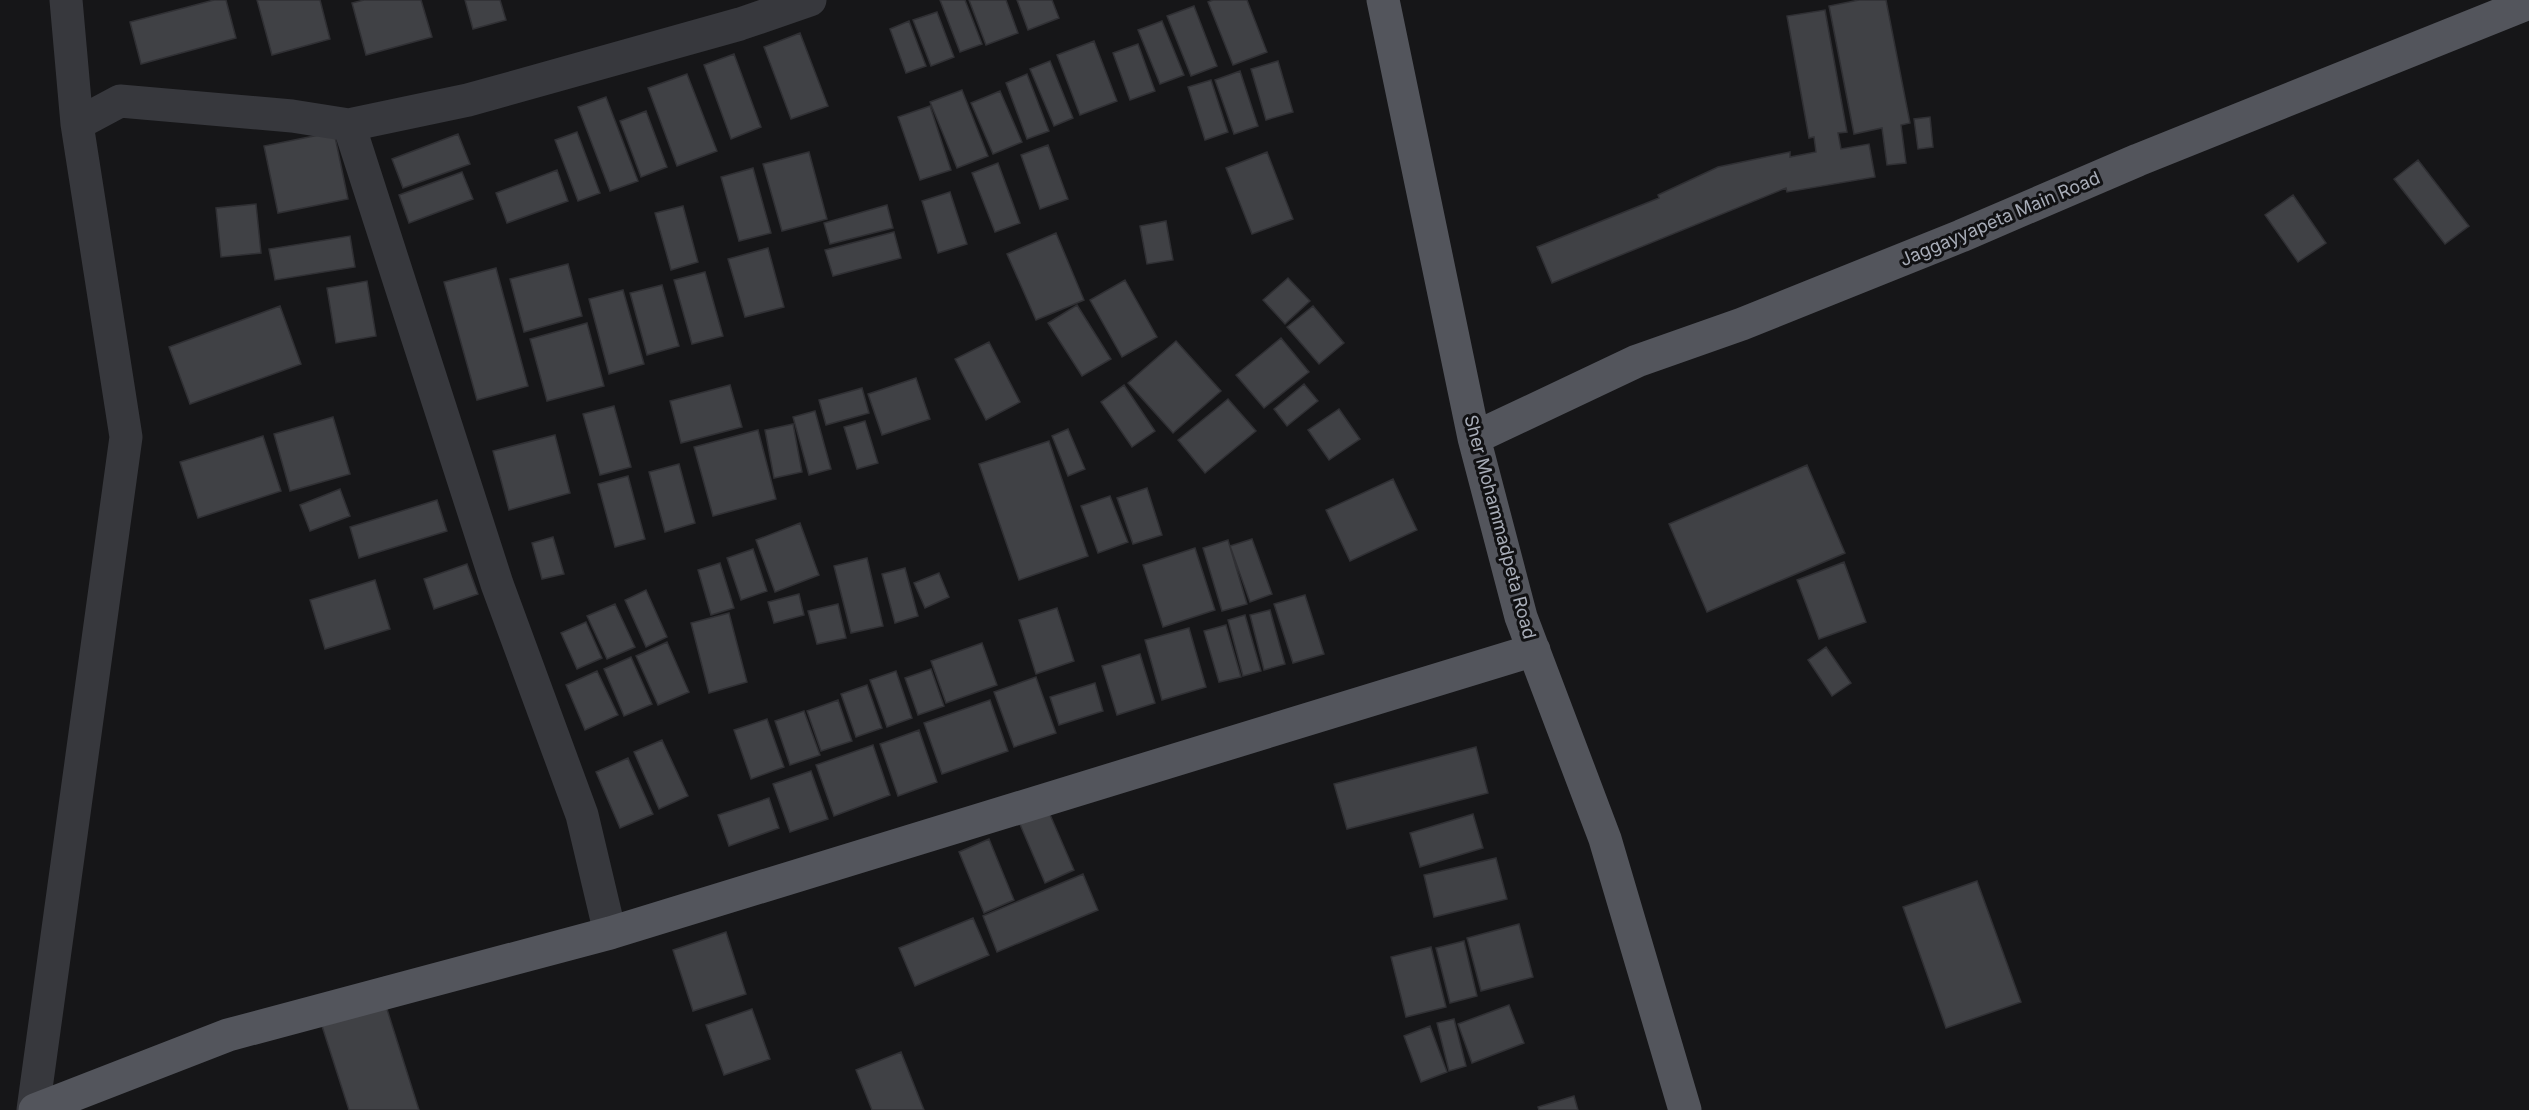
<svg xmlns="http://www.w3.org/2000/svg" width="2529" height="1110" viewBox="0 0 2529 1110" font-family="Inter,sans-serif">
  <rect width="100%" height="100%" fill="#161618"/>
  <path fill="#404145" stroke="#303034" stroke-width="1.5" d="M214 0H226L236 38 141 64 130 22Z
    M257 0H320L330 39 272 55Z
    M364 0H421L432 37 366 55 352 3Z
    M465 0H500L506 20 473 29Z
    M940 0H965L982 44 960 52Z
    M969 0H1006L1018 33 986 45Z
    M1017 0H1052L1059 18 1028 30Z
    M1213 0H1247L1267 52 1233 65 1208 2Z
    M1859 0H1886L1910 123 1901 125 1906 163 1887 165 1882 128 1854 134 1829 6Z
    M1194 6 1217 66 1191 76 1167 16Z
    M1825 10 1847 132 1838 133 1841 149 1869 144 1875 177 1787 192 1786 188 1552 283 1537 247 1659 198 1658 195 1718 167 1790 152V157L1816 152 1814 137 1809 138 1787 16Z
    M937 12 954 57 931 66 913 20Z
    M909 21 926 66 906 73 890 29Z
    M1162 21 1184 75 1160 84 1138 30Z
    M800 33 828 106 791 119 764 47Z
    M1094 41 1117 101 1080 115 1057 55Z
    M1138 44 1155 91 1130 100 1113 53Z
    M734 54 761 127 731 139 704 65Z
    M1050 61 1073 118 1054 126 1030 69Z
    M1278 61 1293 112 1266 120 1251 69Z
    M1240 71 1258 126 1234 134 1215 80Z
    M687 74 717 151 677 166 648 88Z
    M1027 74 1049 131 1027 139 1006 83Z
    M1211 80 1228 132 1205 140 1188 87Z
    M962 90 988 156 957 168 930 102Z
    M1000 91 1022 142 993 154 971 103Z
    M606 97 638 181 610 191 578 107Z
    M930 106 951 170 920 180 898 117Z
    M646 111 667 167 641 177 620 121Z
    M1930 117 1933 147 1918 149 1914 119Z
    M334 132 348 199 278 213 264 146Z
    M577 132 600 193 578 201 555 140Z
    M458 134 470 164 403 188 392 159Z
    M1048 145 1068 199 1040 209 1021 155Z
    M809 152 827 219 782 231 763 164Z
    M1267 152 1293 219 1252 234 1226 168Z
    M2418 160 2469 226 2445 244 2394 179Z
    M998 163 1020 223 995 232 972 173Z
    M753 168 771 233 739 241 721 177Z
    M557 170 568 201 507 223 496 193Z
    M462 172 473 199 409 223 399 195Z
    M950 192 967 244 938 253 922 201Z
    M2293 195 2326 243 2298 262 2265 215Z
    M256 204 261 253 221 257 216 208Z
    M887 205 893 228 830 244 824 223Z
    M683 206 698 262 671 270 655 213Z
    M1166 221 1173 260 1147 264 1140 226Z
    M894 232 901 258 833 276 825 250Z
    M1056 233 1084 300 1036 320 1007 254Z
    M350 236 355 267 275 280 269 249Z
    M768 248 784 307 745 317 728 259Z
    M568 264 582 316 524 332 510 279Z
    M496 268 528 386 477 400 444 282Z
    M705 272 723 336 692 344 674 280Z
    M1288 278 1310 301 1285 324 1263 300Z
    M1125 280 1157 337 1122 357 1090 300Z
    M367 281 376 336 336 343 327 288Z
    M662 285 679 346 647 355 630 293Z
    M623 290 644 364 609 374 589 299Z
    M1077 305 1111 359 1082 376 1048 323Z
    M280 306 301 364 190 404 169 347Z
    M1313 306 1344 343 1319 364 1287 327Z
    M587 323 604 386 547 401 530 339Z
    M1281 338 1309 372 1264 408 1236 375Z
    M1176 341 1221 391 1173 433 1128 383Z
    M989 342 1020 402 986 420 955 359Z
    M916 378 930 419 882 435 868 394Z
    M1304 384 1318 401 1287 426 1274 409Z
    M730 385 742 427 681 443 670 401Z
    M1124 385 1155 431 1132 447 1101 402Z
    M862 388 869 413 826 425 819 400Z
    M1228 399 1256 431 1205 473 1178 440Z
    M614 406 631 467 600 475 583 414Z
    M1339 409 1360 439 1329 460 1308 430Z
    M815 411 831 469 809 475 793 417Z
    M333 417 350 474 290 491 274 434Z
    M865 421 878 463 857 469 844 427Z
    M793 424 802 472 774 478 765 430Z
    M1068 429 1085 469 1068 476 1052 436Z
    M758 430 776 499 713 516 694 447Z
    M555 435 570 493 509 510 493 451Z
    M263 436 281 491 198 518 180 462Z
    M1049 441 1088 556 1019 580 979 464Z
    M679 464 695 523 665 532 649 472Z
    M1807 465 1845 553 1707 612 1669 524Z
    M628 476 645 539 615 547 598 484Z
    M1393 479 1417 530 1350 561 1326 510Z
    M1147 488 1162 535 1133 544 1117 498Z
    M340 489 350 516 310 531 300 505Z
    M1110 496 1128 542 1098 553 1081 506Z
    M437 500 447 531 359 558 350 527Z
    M800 523 819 575 775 592 756 540Z
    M553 537 564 574 542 579 532 543Z
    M1252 539 1272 594 1250 602 1230 546Z
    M1228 540 1247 604 1222 611 1203 548Z
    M1195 548 1215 610 1163 627 1143 565Z
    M753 549 767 591 741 600 727 558Z
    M867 558 883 626 851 633 834 566Z
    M1844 562 1866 622 1819 639 1797 580Z
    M720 563 734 608 711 615 698 570Z
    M467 564 478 594 434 609 424 579Z
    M905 568 918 616 895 623 882 574Z
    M939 573 949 597 925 608 914 583Z
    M375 580 390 629 325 649 310 600Z
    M646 590 667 637 646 647 625 600Z
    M799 594 804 615 774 623 768 602Z
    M1305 595 1324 654 1293 663 1274 604Z
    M615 604 635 647 607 659 587 616Z
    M838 604 846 638 817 644 808 611Z
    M1057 608 1074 661 1036 674 1019 620Z
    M1270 610 1285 664 1264 670 1250 615Z
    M729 613 747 682 709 693 691 623Z
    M1245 615 1261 671 1243 676 1228 620Z
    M586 622 602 658 577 669 561 633Z
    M1226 625 1241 677 1219 682 1204 631Z
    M1189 628 1206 687 1162 700 1145 640Z
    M667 642 689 692 658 705 636 656Z
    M982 643 997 685 946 703 931 661Z
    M1826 647 1851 683 1832 696 1808 660Z
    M1140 654 1155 703 1117 715 1102 666Z
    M631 657 652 704 624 716 604 669Z
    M931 669 944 706 918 715 905 678Z
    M597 671 618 715 585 730 566 685Z
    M896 671 912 718 887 727 870 680Z
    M1036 677 1056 733 1014 747 994 692Z
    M1095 683 1103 711 1059 725 1050 697Z
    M867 685 882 728 856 737 841 694Z
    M838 700 852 741 821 751 807 711Z
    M990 700 1008 751 942 774 924 723Z
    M804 711 820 755 790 765 775 721Z
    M767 719 784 767 751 779 734 730Z
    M919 730 937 782 898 796 880 744Z
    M662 740 688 796 659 809 634 752Z
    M873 745 890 795 834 816 816 765Z
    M1476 747 1488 793 1347 829 1334 784Z
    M628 758 653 814 620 828 596 772Z
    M811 771 828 819 790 832 773 784Z
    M769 798 779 828 729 846 718 815Z
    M1048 810 1074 870 1045 883 1019 822Z
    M1473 814 1483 848 1420 867 1410 833Z
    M989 839 1014 900 984 913 959 852Z
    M1496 858 1507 899 1434 917 1424 875Z
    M1083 874 1098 910 997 952 983 916Z
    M1977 881 2021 1002 1946 1028 1903 907Z
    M973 918 989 955 915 986 899 948Z
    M1519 924 1533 977 1481 991 1467 938Z
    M726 932 746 994 693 1011 673 950Z
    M1464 941 1477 996 1450 1003 1436 948Z
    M1431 947 1446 1007 1406 1017 1391 957Z
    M1509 1005 1524 1043 1472 1063 1458 1024Z
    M386 1006 419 1110H349L322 1026Z
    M752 1009 770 1059 724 1075 706 1025Z
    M1454 1019 1466 1066 1449 1071 1437 1023Z
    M1430 1026 1447 1072 1421 1082 1404 1036Z
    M901 1052 924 1110H872L856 1070Z
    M1574 1096 1578 1110H1539L1538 1107Z"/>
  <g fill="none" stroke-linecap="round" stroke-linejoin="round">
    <path stroke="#37383d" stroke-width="33" d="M77 124 120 101 292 116 349 125 468 100 740 24 810 0
      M349 125 497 584 582 815 610 933
      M33 1110 126 437 77 124 66 0"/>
    <path stroke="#53555c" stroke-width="33" d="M1383 0 1474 438 1521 617 1605 839 1685 1110
      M1474 438 1637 361 1742 324 1961 236 2138 160 2529 3
      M35 1110 228 1035 610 933 1534 650"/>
  </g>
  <g text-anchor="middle" stroke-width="6" stroke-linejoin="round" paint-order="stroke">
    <g font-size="18" fill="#a8adb8" stroke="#111113">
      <text transform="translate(2000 219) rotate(-23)" y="6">Jaggayyapeta Main Road</text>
      <text transform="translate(1500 527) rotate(75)" y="6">Sher Mohammadpeta Road</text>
    </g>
  </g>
</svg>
